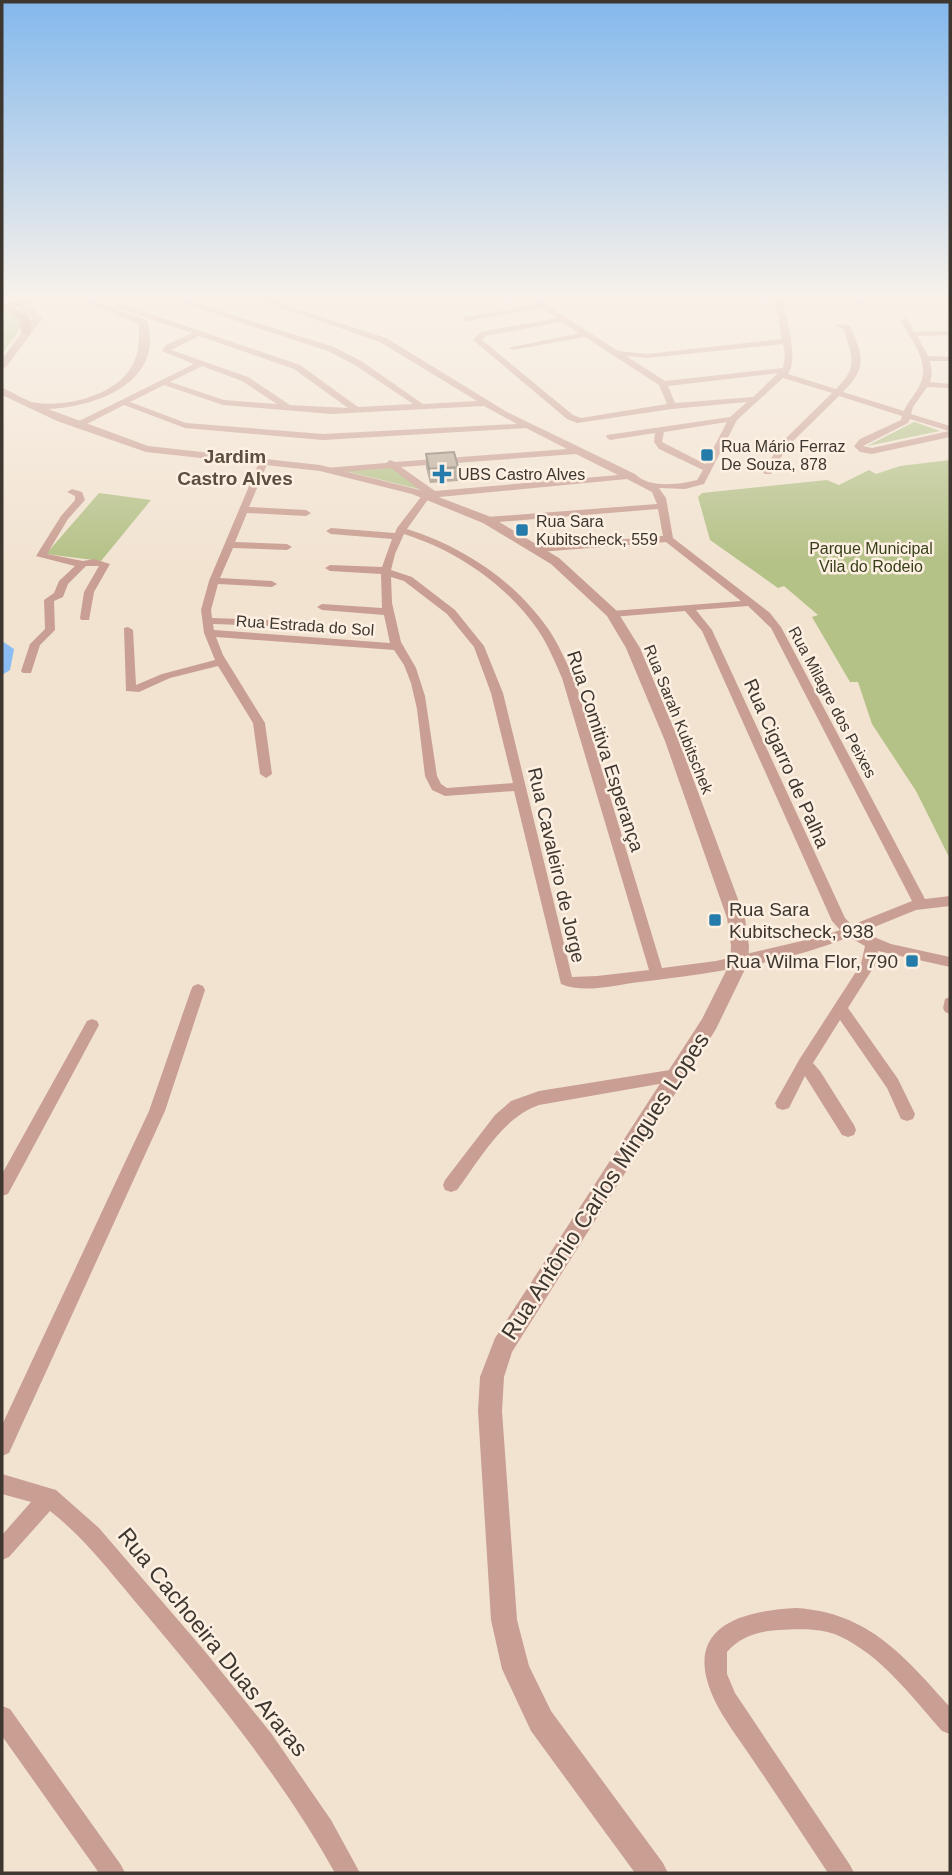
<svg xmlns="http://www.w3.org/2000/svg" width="952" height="1875" viewBox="0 0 952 1875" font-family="Helvetica,sans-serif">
  <rect width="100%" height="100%" fill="#f2e3d1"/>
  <path fill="#b4c187" d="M2 311 19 315 23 325 2 354Z
    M915 422 940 431 867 446 914 422Z
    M950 460V859L916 791 872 724 858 682H850L812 617 818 615 784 586 778 588 710 540 698 497 702 493 827 480 839 485 869 470 876 474 900 466Z
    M389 465 427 491 341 470Z
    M99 493 151 500 101 561 46 554Z"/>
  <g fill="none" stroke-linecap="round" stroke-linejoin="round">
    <path fill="#8bbdf5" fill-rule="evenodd" d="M2 641 14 649 10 670 2 675Z"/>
    <path fill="#ca9f93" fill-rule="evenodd" d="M173 300H185L334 347 361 361 423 404 477 401 380 342 259 300H270L386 338 507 412 635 474C648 488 679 485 697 480L703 470 659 449 654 442 655 433 610 440 606 437 607 435 730 417 747 402 672 409 577 423 567 419 473 340 480 332 557 318 542 308 467 321H464V317L536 305 530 300H539L618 351 647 354 782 339 775 300H783C786 318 799 359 788 374L836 389C859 366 852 358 844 329L835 326 839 324 850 326C863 356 868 367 843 392L904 411C908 401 917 393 921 382 930 362 910 337 900 320L907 318 914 332 950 331V335L917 336 928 356 950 357V361H930L932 373 930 382 950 384V388L927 387 913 407 911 414 950 426V437L872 454 860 452 854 446 860 439 901 420 902 416 839 396 787 447 771 474H765L763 472 780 444 832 393 783 378 737 420 704 484 685 489 659 488 666 498 673 538 770 613 781 627 925 899 950 896V906L916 910 862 932 891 944 950 957V967L878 951 875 965 848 1008 898 1079 915 1114 913 1119 907 1121 901 1119 887 1088 840 1020 813 1063 820 1071 854 1125 856 1130 854 1135 848 1137 842 1135 805 1076 789 1108 783 1110 777 1108 775 1103 799 1060 861 964 865 946 849 937C786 963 707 974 640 982 615 985 584 994 561 984L514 791 445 796 432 790 425 776 417 709 411 683 404 665 394 650 216 637 223 655 265 723 272 774 266 778 260 774 253 723 218 666 170 678 139 692 126 691 124 628 128 627 133 630 136 685 162 674 215 660 204 633 201 610 209 581 260 460 268 462 249 507 306 510 311 513 306 516 247 513 235 542 287 544 292 547 287 550 233 548 220 578 272 581 277 584 272 587 218 584 211 610 212 618 271 620 276 623 271 626 213 624 214 630 390 643 384 615 322 610 317 607 322 604 382 608 381 574 330 571 325 568 330 565 382 567 392 539 331 534 326 531 331 528 395 533 397 528 424 493 391 468 328 473 323 470 325 468 386 463 390 460 395 462 567 449 526 428 323 440 185 428 124 405 81 427H75V423L194 364 162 351 166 345 192 333 115 307V303H118L300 365 358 407 413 404 355 365 328 351ZM562 322 579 333 508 348 512 350 585 337 659 385 667 404 581 418 573 415 482 340 486 336ZM199 336 294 369 348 408 290 405 248 377 171 350ZM783 344 785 355 783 368 665 381 626 356 647 358ZM202 366 242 381 277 404 224 400 170 382ZM778 373 753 397 675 403 668 386ZM164 385 223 405 331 414 484 406 517 424 323 434 186 423 130 402ZM910 419 949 431 872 448 863 446 908 423ZM727 422 705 464 662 442 664 432ZM576 454 618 475 435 491 401 467ZM627 479 652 492 657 504 487 517 482 520 487 523 658 509 663 536 539 546 534 549 539 552 666 542 741 601 612 611 607 614 612 617 685 611 702 631 832 921 840 930 823 936 716 961 662 968 574 678C566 662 559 645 549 630 515 581 464 547 407 529L429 498ZM404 534C457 551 506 584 538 630 548 645 555 662 562 678L649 970 597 976 572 977 503 693 484 646 455 610 412 577 391 570 395 554ZM391 577 404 581 447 614 474 647 491 693 513 783 447 788 441 784 437 776 425 696 416 668 401 642 392 603ZM748 606 771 628 912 901 852 925 845 918 712 630 696 610Z
      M856 300H864L865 303 858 305Z
      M72 489 82 492 85 500 68 519 47 554 83 561 94 559 110 564 94 592 89 620H81L80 618 84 592 99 566H86L68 584 63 597 54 601 55 630 40 645 31 673H23L21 671 30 644 45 629 44 600 54 593 59 581 75 566 36 556 61 516 75 500V496L67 492Z
      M198 984 203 986 205 990 165 1111 9 1453 2 1456V1425L149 1111 191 990 193 986Z
      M950 997V1014L945 1012 943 1008 945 999Z
      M92 1019 97 1021 99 1025 8 1194 2 1196V1174L87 1021Z
      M676 1069 681 1070 684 1075 681 1080 676 1081 539 1105C502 1118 480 1159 457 1190L451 1192 445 1190 443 1185 445 1180 495 1115 511 1101 539 1091Z
      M2 1474 56 1490 99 1528 203 1649 271 1733 331 1820 360 1873H335C282 1778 214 1695 144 1612 114 1577 86 1539 50 1511L9 1557 2 1560V1535L31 1502 2 1494Z
      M797 1608C869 1613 904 1656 950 1707V1734L942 1731C912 1697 881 1655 839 1636 822 1628 798 1629 780 1630 759 1631 741 1636 727 1652V1674L735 1693 850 1865 854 1873H828C804 1837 781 1801 757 1766 744 1746 729 1727 718 1707 679 1633 730 1611 797 1608Z
      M2 1706 10 1709 121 1865 125 1873H99L2 1736Z"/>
    <path fill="#ca9f93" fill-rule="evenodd" d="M77 300H91L147 320C165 382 97 407 48 409L148 446 320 465 420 490 491 517 559 558 617 611 640 648 679 741 745 918 749 946 748 963 716 1029 512 1352 504 1377 502 1411 517 1620 529 1666 551 1711 663 1863 668 1873H635L531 1731 502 1669 491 1620 478 1411 480 1377 495 1338 702 1019 730 963 731 946 727 918 665 741 626 648 607 616 551 564 483 523 412 494 320 471 146 452 57 421 2 395V388C14 392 26 402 37 403 70 407 120 394 134 362 140 349 139 337 139 324Z
      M16 302C26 301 37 310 42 319L6 367 2 368V359L32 319 16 306Z"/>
    <path fill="#b97b6b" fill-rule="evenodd" d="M21 300H40L13 308C27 313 33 317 31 332L26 335 21 332C22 316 15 316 2 310V304Z"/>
  </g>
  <path fill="#9f9384" d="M426 454 458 467V481L430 483 426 468Z"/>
  <path fill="#b9ab9a" stroke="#82786c" stroke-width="2" d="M454 452 458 467 429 469 426 454Z"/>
  <linearGradient id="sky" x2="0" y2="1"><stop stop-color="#83b8ed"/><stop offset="0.53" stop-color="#f9f2ea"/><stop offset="1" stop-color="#f9f2ea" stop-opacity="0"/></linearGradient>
  <rect width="952" height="562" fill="url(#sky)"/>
  <g fill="#257cab" stroke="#fdf0e2" stroke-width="2.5">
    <rect x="700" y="448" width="14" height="14" rx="3.5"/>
    <path d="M438.5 463.5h7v7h7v7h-7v7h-7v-7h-7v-7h7z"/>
    <rect x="515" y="523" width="14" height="14" rx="3.5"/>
    <rect x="708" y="913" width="14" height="14" rx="3.5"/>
    <rect x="905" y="954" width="14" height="14" rx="3.5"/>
  </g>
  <g text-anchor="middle" stroke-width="5" stroke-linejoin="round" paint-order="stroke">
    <g font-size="16" fill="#3d3730" stroke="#fdf0e2" text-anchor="start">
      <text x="721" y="452">Rua Mário Ferraz<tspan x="721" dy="18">De Souza, 878</tspan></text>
      <text x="458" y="480">UBS Castro Alves</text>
      <text x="536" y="527">Rua Sara<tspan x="536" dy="18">Kubitscheck, 559</tspan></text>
    </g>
    <g font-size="16" fill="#384019" stroke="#fdf0e2">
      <text x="871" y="554">Parque Municipal<tspan x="871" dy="18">Vila do Rodeio</tspan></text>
    </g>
    <g font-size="16" fill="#3d3730" stroke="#fdf0e2">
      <text transform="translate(305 625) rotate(4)" y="6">Rua Estrada do Sol</text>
      <text transform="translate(833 702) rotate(62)" y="6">Rua Milagre dos Peixes</text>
      <text transform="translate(679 719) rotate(68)" y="6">Rua Sarah Kubitschek</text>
    </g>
    <g font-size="19" font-weight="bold" fill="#5c4f40" stroke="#fdf0e2">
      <text x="235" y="463">Jardim<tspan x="235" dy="22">Castro Alves</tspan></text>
    </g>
    <g font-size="19" fill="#3d3730" stroke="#fdf0e2">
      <text transform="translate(606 751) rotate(72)" y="7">Rua Comitiva Esperança</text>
      <text transform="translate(787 763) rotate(66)" y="7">Rua Cigarro de Palha</text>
      <text transform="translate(557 865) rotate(77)" y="7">Rua Cavaleiro de Jorge</text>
    </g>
    <g font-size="19" fill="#3d3730" stroke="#fdf0e2" text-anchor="start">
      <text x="729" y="916">Rua Sara<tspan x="729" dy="22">Kubitscheck, 938</tspan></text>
      <text x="898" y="968" text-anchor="end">Rua Wilma Flor, 790</text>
    </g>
    <g font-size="23" fill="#3d3730" stroke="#fdf0e2">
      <text transform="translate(605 1186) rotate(-57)" y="8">Rua Antônio Carlos Mingues Lopes</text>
      <text transform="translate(213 1642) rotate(51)" y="8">Rua Cachoeira Duas Araras</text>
    </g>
  </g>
  <rect width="952" height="1875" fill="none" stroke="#3d3730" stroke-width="7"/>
</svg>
